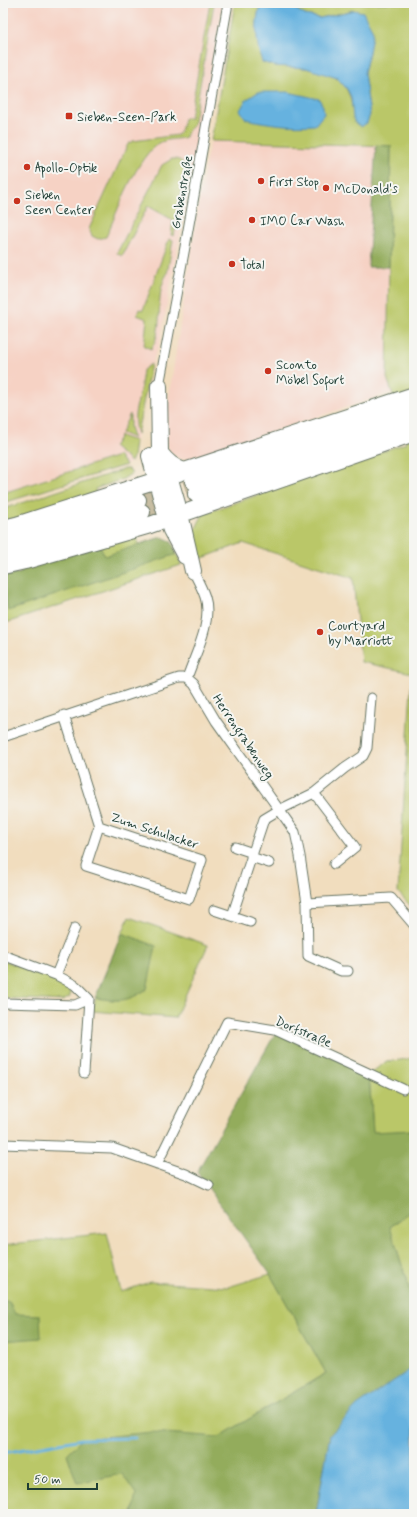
<svg xmlns="http://www.w3.org/2000/svg" width="417" height="1517" viewBox="0 0 417 1517" font-family="Mynerve,sans-serif">
  <rect width="100%" height="100%" fill="#f6f6f2"/>
  <filter id="ink" filterUnits="userSpaceOnUse"><feTurbulence type="fractalNoise" baseFrequency=".025" numOctaves="2"/><feDisplacementMap in="SourceGraphic" scale="8" xChannelSelector="R" yChannelSelector="G"/><feConvolveMatrix kernelMatrix="1 2 1 2 8 2 1 2 1" color-interpolation-filters="sRGB"/></filter>
  <filter id="wash" filterUnits="userSpaceOnUse"><feTurbulence type="fractalNoise" baseFrequency=".012" numOctaves="4" result="noise"/><feDisplacementMap in="SourceGraphic" scale="16" xChannelSelector="R" yChannelSelector="G"/><feGaussianBlur stdDeviation="0.9" result="paint"/><feColorMatrix in="noise" values="0 0 0 0 0 0 0 0 0 0 0 0 0 0 0 0 0 1.4 0 .05"/><feComposite in="paint" operator="in"/></filter>
  <g filter="url(#wash)">
    <rect width="100%" height="100%" fill="#f1ddbe"/>
    <path fill="#f6d2c4" d="M3 3H223L160 342 152 364 137 434 133 457 131 462 126 465 3 503Z
      M211 141 376 145 368 267H389L387 378 392 392 193 458 180 459 171 453 165 441 167 409 206 159Z"/>
    <path fill="#bac768" stroke="#6c824e" d="M210 3H214L193 126 186 133 185 138C177 139 168 139 161 142 137 154 117 213 106 237L98 239 92 236 89 229 128 144 133 141 178 135 182 127 184 118H190Z
      M235 3H261C254 21 258 38 260 56 264 59 270 65 275 66 280 67 286 66 291 67 320 69 348 73 352 107L370 115 364 73 369 52 354 10 320 18 305 15 286 3H414V910L398 892 412 673 361 662 353 578 243 543 200 559 194 532 203 514 406 443 392 392 387 378 391 146 211 141Z
      M172 159C179 159 183 161 186 167L174 236 171 235 173 220 148 206 122 256 117 253 162 165Z
      M169 239 173 240 167 274C153 296 166 327 151 349L144 346 147 319 137 315 139 309 143 310Z
      M151 364 137 434C132 419 136 409 139 396 141 387 142 378 143 370Z
      M130 414V427L133 438 121 433Z
      M120 436 135 441 133 457 131 462 113 447Z
      M118 456 126 465 3 503V493Z
      M125 469H128L132 473 123 479 95 489 96 493 3 524V509Z
      M136 536 139 544 162 537 177 554 181 565 3 624V575L5 576 21 573 24 568Z
      M129 917 208 945 175 1018 92 1011 98 990Z
      M3 960 66 984 70 989V997L63 1001 3 998Z
      M414 1058V1130L373 1133 369 1074 386 1062Z
      M414 1209V1293L411 1295 390 1227Z
      M107 1233 121 1292 150 1282 228 1287 270 1274 326 1373 219 1437 180 1514H3V1245Z"/>
    <path fill="#93ac5c" stroke="#597448" d="M376 145 391 146 389 267H368Z
      M162 537 171 541 177 554 8 611 3 585V575L5 576 21 573 24 568 100 546 105 556Z
      M122 933 156 946 147 989C126 1003 119 1001 95 998Z
      M276 1032 369 1074 373 1132 414 1130V1209L390 1227 411 1294 414 1293V1367L396 1380 330 1435 316 1514H132L136 1494 122 1474 77 1483 67 1454 82 1439 152 1432 219 1437 326 1373 270 1274 197 1172Z
      M3 1301H9L15 1314 40 1315 41 1338 3 1341Z"/>
    <path fill="#66b2df" stroke="#42788a" d="M261 3H286L305 15 320 18 354 10 363 12 373 31 369 52 364 73 370 115 367 123 361 127 355 123 353 118 351 97 347 89 337 78 306 68 274 66 262 62C256 44 254 21 261 3Z
      M258 92H288L319 99 323 106 324 114 315 125C291 127 269 124 246 119L240 110 246 100Z
      M414 1367V1514H316L330 1435 357 1406Z"/>
    <g fill="none" stroke-linecap="round" stroke-linejoin="round">
      <path stroke="#66b2df" stroke-width="3" d="M3 1453 82 1439 135 1438"/>
    </g>
  </g>
  <g filter="url(#ink)">
    <g fill="none" stroke-linecap="round" stroke-linejoin="round">
      <path stroke="#c7bda2" stroke-width="16" stroke-dasharray="16 8" stroke-linecap="butt" d="M138 500 193 481
        M142 512 196 494"/>
      <defs>
        <path id="minor" d="M159 386 185 247 228 3
          M187 678 194 684 216 721 295 832 300 856 307 903 308 956 341 971H348
          M64 715 99 826 86 866 189 899 202 860 99 826
          M3 737 179 678H187C195 654 213 622 205 597 202 588 197 579 193 571
          M314 793 355 847 334 864
          M235 847 253 853
          M251 857 269 863
          M307 903 391 898 414 925
          M214 910 250 922
          M232 916 264 819 279 810 314 793 345 768 363 756 367 748 371 698
          M3 955 56 975 75 985 89 999 84 1073
          M56 975 75 928
          M3 1003 75 1005 89 999
          M3 1144 112 1148 186 1174 209 1185
          M157 1164 227 1022 275 1030 403 1089"/>
        <path id="trunk" d="M159 386 160 453 169 476 180 514 193 571
          M160 453C167 462 173 467 184 471L414 395
          M150 456 167 519 171 530 185 556
          M193 481 414 408
          M196 494 297 459 414 421
          M3 528 16 525 179 473
          M3 541 73 521 138 500
          M3 554 74 534 142 512
          M3 566 25 561 150 525 414 433"/>
      </defs>
      <use href="#minor" stroke="#687564" stroke-width="11"/>
      <use href="#trunk" stroke="#687564" stroke-width="18"/>
      <use href="#minor" stroke="#fff" stroke-width="9"/>
      <use href="#trunk" stroke="#fff" stroke-width="16"/>
    </g>
  </g>
  <g fill="#c8321e" stroke="#f6f6f2" stroke-width="1.5">
    <rect x="65" y="112" width="8" height="8" rx="2"/>
    <circle cx="27" cy="167" r="4"/>
    <circle cx="261" cy="181" r="4"/>
    <circle cx="326" cy="188" r="4"/>
    <circle cx="17" cy="201" r="4"/>
    <circle cx="252" cy="220" r="4"/>
    <circle cx="232" cy="264" r="4"/>
    <circle cx="268" cy="371" r="4"/>
    <circle cx="320" cy="632" r="4"/>
  </g>
  <g text-anchor="middle" stroke-width="4" stroke-linejoin="round" paint-order="stroke">
    <g font-size="13" fill="#1f3d34" stroke="#f6f6f2" text-anchor="start">
      <text x="77" y="121">Sieben-Seen-Park</text>
      <text x="35" y="172">Apollo-Optik</text>
      <text x="269" y="186">First Stop</text>
      <text x="334" y="193">McDonald's</text>
      <text x="25" y="199">Sieben<tspan x="25" dy="15">Seen Center</tspan></text>
      <text x="260" y="225">IMO Car Wash</text>
      <text x="240" y="269">Total</text>
      <text x="276" y="369">Sconto<tspan x="276" dy="15">Möbel Sofort</tspan></text>
      <text x="328" y="630">Courtyard<tspan x="328" dy="15">by Marriott</tspan></text>
    </g>
    <g font-size="13" fill="#1f3d34" stroke="#f6f6f2">
      <text transform="translate(181 192) rotate(-80)" y="5">Grabenstraße</text>
      <text transform="translate(244 736) rotate(56)" y="5">Herrengrabenweg</text>
      <text transform="translate(155 830) rotate(18)" y="5">Zum Schulacker</text>
      <text transform="translate(304 1031) rotate(23)" y="5">Dorfstraße</text>
    </g>
  </g>
  <rect width="417" height="1517" fill="none" stroke="#f6f6f2" stroke-width="16"/>
  <path d="M28 1483v6h69v-6" fill="none" stroke="#1f3d34" stroke-width="2"/>
  <text x="34" y="1483" font-size="12" fill="#1f3d34" stroke="#f6f6f2" stroke-width="3" paint-order="stroke">50 m</text>
</svg>
